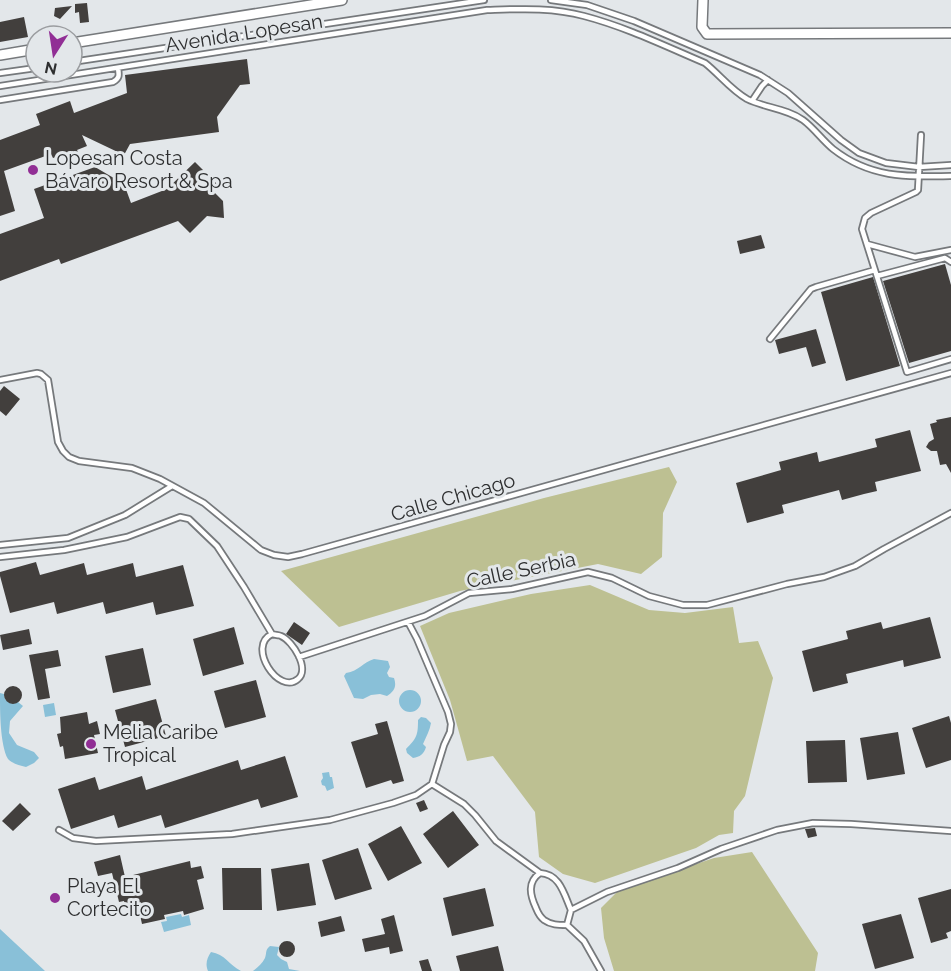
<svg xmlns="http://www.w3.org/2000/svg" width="951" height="971" viewBox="0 0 951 971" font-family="Raleway,sans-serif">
  <rect width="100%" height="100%" fill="#e3e7ea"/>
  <path fill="#bdc092" d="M669 467 677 482 663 513 662 557 641 574 598 564 460 591 339 627 281 571 544 498Z
    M590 585 649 610 685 613 733 607 739 643 758 641 773 678 745 796 734 811 733 833 719 835 696 848 595 883 563 874 539 857 535 812 493 756 467 761 450 700 420 626 449 613 531 594Z
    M752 852 818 953 815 971H614L604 938 601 908 619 890 714 858Z"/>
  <path fill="#89c0d8" d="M374 659 388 661 390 667 387 673 389 677 394 678C397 687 394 691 387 696L380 694 371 695 363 699 354 698 344 676 346 673C359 671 363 662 374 659Z
    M399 701a11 11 0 1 1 22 0a11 11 0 1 1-22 0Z
    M0 693 4 694 5 699C9 703 12 703 18 702L23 706 10 721 9 733 17 745 34 752 39 758 34 763 26 767C19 765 13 764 8 759 0 745 0 711 0 693Z
    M54 703 56 715 45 717 43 705Z
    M421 717 426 718 431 723C430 730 426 737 423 744L426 747C424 754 420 757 413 758L407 753 406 749C417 738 418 735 418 720Z
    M329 772 330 777H332L334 788 327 791 325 786 322 785 321 781 323 778 322 773Z
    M181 914 182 917 189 915 191 925 164 932 161 922 167 921 166 917Z
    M0 929 45 971H0Z
    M270 946 279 947 277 955 281 959 287 962 289 969 300 971H253C258 967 262 964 265 958 267 952 265 950 270 946Z
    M211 952C225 954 229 965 241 971H208C205 964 207 958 211 952Z"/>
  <path fill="#423f3d" d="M87 3 89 22 80 23 79 12 75 13V4Z
    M72 6 60 19 54 16 55 8Z
    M24 17 28 37 0 42V22Z
    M247 59 250 84 240 85 217 117 219 132 130 144 124 155 82 135 87 146 77 150 78 152 64 157 63 155 53 158 51 154 4 171 15 211 0 216V140L40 125 36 114 70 101 74 113 127 93 125 75Z
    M195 162 217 184 211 189 223 201 224 218 207 216 190 233 178 221 61 264 59 259 0 281V234L44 218 34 189 95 167 124 184 131 203 167 189Z
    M761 235 765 248 740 254 737 241Z
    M945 264 951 285V351L909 363 883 281Z
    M873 277 900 366 846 381 821 292Z
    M816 329 826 363 812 367 806 347 779 354 775 340Z
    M4 386 20 399 6 416 0 411V391Z
    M951 417V473L946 464 940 465 937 451H931L926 447 929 442 934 439 930 424 937 422 936 420Z
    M910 430 921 471 875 482 877 491 864 494 842 500 839 490 782 505 784 513 747 523 736 483 781 470 779 462 817 452 819 462 877 447 875 439Z
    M36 562 40 575 84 563 87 575 133 563 136 577 183 565 194 606 156 615 153 602 106 614 103 602 57 614 54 602 10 613 0 576V572Z
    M930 617 941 658 904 667 903 660 879 666 846 674 848 683 813 692 802 651 848 639 846 631 881 622 883 629Z
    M294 622 310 633 302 645 286 634Z
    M234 627 244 664 203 676 193 639Z
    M29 629 32 644 3 650 0 635Z
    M143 648 151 685 113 693 105 656Z
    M58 650 61 666 45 669 50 698 38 700 29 655Z
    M256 680 266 717 225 728 214 691Z
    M4 695a9 9 0 1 1 18 0a9 9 0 1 1-18 0Z
    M156 699 166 736 125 747 115 710Z
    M87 712 89 724 97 721 100 734 94 735 98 753 65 759 63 746 60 747 57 734 61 733 60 717Z
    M949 716 951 723V760L926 768 912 728Z
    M387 721 404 781 393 784 391 780 366 788 351 742 378 734 375 724Z
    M898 732 905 774 867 780 860 738Z
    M845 740 847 782 808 783 806 741Z
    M285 756 298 797 261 808 258 799 165 828 161 815 118 828 114 815 71 829 58 789 95 777 99 790 142 776 146 790 238 760 241 770Z
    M424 800 428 809 420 812 416 803Z
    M20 803 31 814 13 831 2 821Z
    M453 811 479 845 448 868 423 834Z
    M401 826 422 863 388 881 368 844Z
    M815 828 817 836 808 838 805 829Z
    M358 848 372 889 335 900 322 860Z
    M120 855 125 877 190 861 191 868 201 866 204 878 197 880 204 909 184 915 183 911 164 915 165 919 142 924 138 906 126 909 124 901 119 902 112 873 98 876 94 862Z
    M309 863 316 905 277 911 271 869Z
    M222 868H261L262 910H223Z
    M485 888 494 926 452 936 443 898Z
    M951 889V931L946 933 948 938 931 943 918 898Z
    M901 914 914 958 875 969 862 924Z
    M394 915 403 951 390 954 389 947 365 952 362 939 385 934 381 919Z
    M341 916 345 931 321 937 318 922Z
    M279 949a8 8 0 1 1 16 0a8 8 0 1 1-16 0Z
    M498 946 504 971H460L456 956Z
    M428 959 432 971H422L419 961Z"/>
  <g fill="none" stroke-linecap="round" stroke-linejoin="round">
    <defs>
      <path id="service" d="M551 0 587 5 634 21 760 75 788 93 841 140 859 153 886 163 919 167 951 165
        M72 62 484 0
        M0 73 36 68
        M0 86 487 10C519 9 552 7 584 16 626 27 665 46 705 63 719 74 731 90 747 99 765 108 786 108 803 120 814 128 822 140 833 149 870 178 906 177 951 176
        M0 100 113 82C120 78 119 75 118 68
        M752 101 762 86 768 80
        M921 135 918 190 916 192 871 213 865 218 862 229 907 372 951 359
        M867 244 915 257 951 250
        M877 276 945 258 951 262
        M770 339 811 289 816 287 875 270
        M0 380 37 373 41 374 48 380 58 442 63 451 69 457 79 461 132 468 160 479 204 503 261 550 274 555 288 557 302 554 951 373
        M0 545 68 538 125 515 172 486
        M0 557 64 550 127 537 180 517 189 519 217 546 244 587 272 634
        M272 634C274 635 280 635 281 636 293 641 310 669 298 679 279 696 246 646 272 634Z
        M299 657 425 616 469 593 512 589 588 572 612 578 649 596 683 605H707L787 584 824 577 855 566 884 549 951 513
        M432 784 464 804 475 815 496 841 540 873
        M59 830 73 838 96 841 232 834 330 820 393 803 416 795 432 784 444 745 450 732 451 724 448 712 417 639 408 622
        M540 873C560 874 564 894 571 910L567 925C558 925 551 925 544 920 539 916 538 913 536 908 530 895 527 882 540 873Z
        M571 910 607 892 678 868 721 849 777 830 813 823 851 824 951 831
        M567 925 584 941 601 971"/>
      <path id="minor" d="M703 0 702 27 707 34 951 33
        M72 43 342 0
        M0 55 36 49"/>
    </defs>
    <use href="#service" stroke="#76797c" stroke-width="8"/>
    <use href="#minor" stroke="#76797c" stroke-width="12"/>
    <use href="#service" stroke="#fff" stroke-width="4.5"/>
    <use href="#minor" stroke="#fff" stroke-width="9"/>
  </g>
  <g fill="#912e95" stroke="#e3e7ea" stroke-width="2">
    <circle cx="33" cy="170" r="6"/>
    <circle cx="91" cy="744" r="6"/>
    <circle cx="55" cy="898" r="6"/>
  </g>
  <g text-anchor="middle" stroke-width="6" stroke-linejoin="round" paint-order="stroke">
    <g font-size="20" fill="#2e2f30" stroke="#e3e7ea">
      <text transform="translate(244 33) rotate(-9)" y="7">Avenida Lopesan</text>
      <text transform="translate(453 497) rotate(-16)" y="7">Calle Chicago</text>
      <text transform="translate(521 570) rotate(-12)" y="7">Calle Serbia</text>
    </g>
    <g font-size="20" fill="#2e2f30" stroke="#e3e7ea" text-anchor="start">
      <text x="45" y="165">Lopesan Costa<tspan x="45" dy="23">Bávaro Resort &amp; Spa</tspan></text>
      <text x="103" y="739">Melia Caribe<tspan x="103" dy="23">Tropical</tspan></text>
      <text x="67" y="893">Playa El<tspan x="67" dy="23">Cortecito</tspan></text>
    </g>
  </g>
  <g transform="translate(54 54) rotate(192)"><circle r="28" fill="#e3e7ea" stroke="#9b9da0" stroke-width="1.5"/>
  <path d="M0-4.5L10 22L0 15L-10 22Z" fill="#912e95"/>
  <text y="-9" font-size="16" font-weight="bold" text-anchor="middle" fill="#2e2f30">N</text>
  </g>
</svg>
